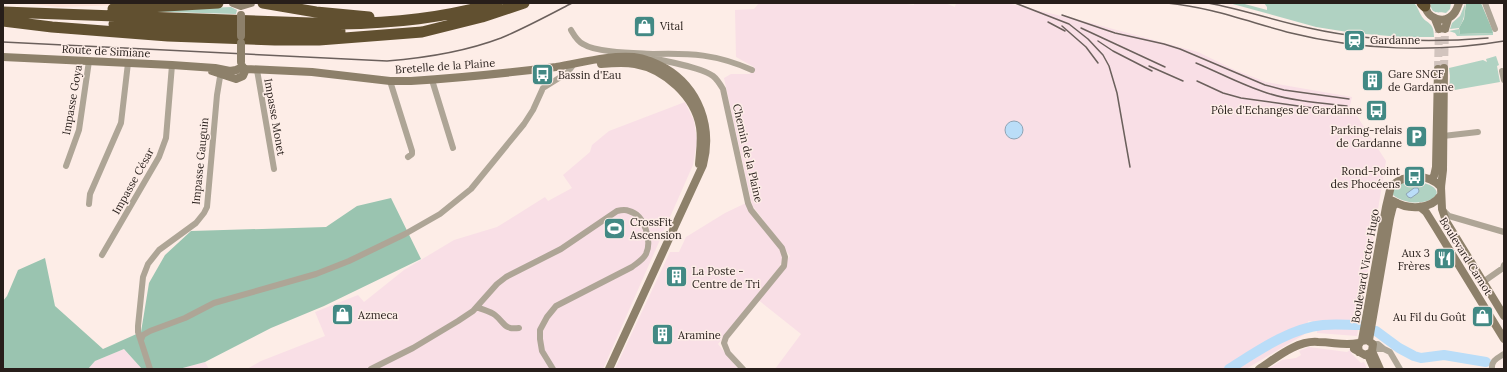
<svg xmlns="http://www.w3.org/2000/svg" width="1507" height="372" viewBox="0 0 1507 372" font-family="Lora,serif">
  <rect width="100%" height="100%" fill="#fdede7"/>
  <path fill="#fbe0d5" d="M23 3H158L157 4 58 7Z"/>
  <path fill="#f9dfe6" d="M759 3H899L914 5V3H945L955 7 956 3H1007L1091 23 1198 52 1235 70 1266 82 1352 97 1348 114 1355 113 1386 161 1357 336 1317 333V322L1308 321 1305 334 1246 369H775L801 334 757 299 790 256 752 205 724 78 731 74H750L754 67 736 57 735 10 754 9Z
    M685 102 694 121 697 141 693 165 603 369H247L261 361 325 336 315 312 358 295 364 302 404 270 454 240 497 227 545 197 548 201 572 188 563 175 590 152 592 145 609 131Z
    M746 203 780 250 783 257 780 266 718 344 738 369H615L670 252H679L686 237 725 213Z
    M1309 347 1347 352 1350 350 1352 354 1361 363 1364 362 1367 369H1268L1282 360 1296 358 1301 355 1299 351Z
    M124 349 142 369H88L95 361Z
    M205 362 209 369H179Z"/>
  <path fill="#b0d2c2" d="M1229 3H1241L1267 10V7L1264 3H1414C1418 7 1418 10 1421 15 1426 25 1434 20 1434 37H1401L1354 33 1316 27Z
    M1430 3H1451L1450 9 1446 13C1438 11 1432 16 1430 3Z
    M1465 4C1465 14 1464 20 1459 28L1450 29 1452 23 1460 16Z
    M231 7 237 10 236 14 135 11Z
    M1459 29 1460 34 1493 33V35L1457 36 1455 33 1449 31Z
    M1496 56 1499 65 1497 66 1500 82 1449 91 1450 76 1449 68 1483 60 1487 62 1486 59Z
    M1416 181C1463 190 1419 215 1393 195 1392 182 1407 182 1416 181Z"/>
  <path fill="#9ac4b0" d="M1466 3H1481L1492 29 1493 33 1460 34 1459 28 1464 19Z
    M391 198 421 259 324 306 271 328 205 362 179 369H142L124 349 95 361 88 369H3V301L7 296 18 270 45 258 55 306 103 349 141 332 149 283 165 255 191 231 326 227 357 206Z"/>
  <path fill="#baddf8" stroke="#8ea4b5" d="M1005 130a9 9 0 1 1 18 0a9 9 0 1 1-18 0Z
    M1414 188H1418L1419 191 1418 193 1411 198 1408 197 1406 194Z"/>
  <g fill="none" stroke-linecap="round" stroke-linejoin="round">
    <path stroke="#baddf8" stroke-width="10" d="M1376 331 1399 348 1414 356 1421 358 1444 355 1486 362
      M1229 369C1256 352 1290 328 1323 325 1335 324 1348 325 1360 325"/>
    <path stroke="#d2c4be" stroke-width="8" stroke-dasharray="8 4" stroke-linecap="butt" d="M1444 68 1445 29
      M1438 69 1439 29"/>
    <path stroke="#aea596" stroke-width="6" d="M1485 3 1495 29
      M571 30C574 35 577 41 583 44 597 53 636 53 653 54
      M652 58 653 54C691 53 716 54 752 70
      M651 61 652 58C668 62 701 67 713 76 717 79 720 84 723 89L748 203 751 210 782 248 785 257 784 266 726 337 724 343 728 353 743 369
      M257 70 274 169
      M1502 71 1504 80
      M432 80 453 148
      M390 81 412 151V154L408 157
      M1443 136 1478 132
      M66 166 79 130 89 61
      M89 204 90 194 121 123 128 63
      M1443 210 1449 216 1504 232
      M102 255 159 157 166 138 172 65
      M1483 282 1503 268 1504 265
      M477 307C483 310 490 311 495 315 505 323 504 330 519 328
      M141 340 143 335 150 331 185 318 214 303 316 274 349 261 405 234 440 214 471 189 524 124 533 110 543 88 567 73 574 64
      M1373 344H1378L1384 349H1373
      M1384 349 1390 352 1400 369
      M150 369 138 332V326L143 277 148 264 159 250 196 223 204 213 207 207 217 95 221 71
      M371 369 413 348 458 321 473 311 497 284 506 277 561 249 617 211C621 210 625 209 629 211 645 215 652 241 646 254 643 260 637 263 632 267L556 306 547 317 540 330V339L542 351 553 369
      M1492 369C1491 360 1498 358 1504 354"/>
    <path stroke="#8d806a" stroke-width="8" d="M233 3 241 6 251 3
      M1425 3C1425 19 1446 26 1455 12 1457 9 1458 6 1459 3
      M1435 19 1439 29
      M1445 29 1448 19
      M3 57 172 65 215 68 230 71 236 70 243 67
      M601 64C612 63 624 62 635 64 665 69 695 97 700 127 702 140 700 151 699 164
      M1444 68 1443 170 1441 187 1442 209 1446 221 1504 316
      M246 69 312 72 390 81H411C459 78 508 73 556 67 581 63 608 55 634 57 645 58 655 63 665 68 699 88 713 127 703 165L609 369
      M212 71 236 79 243 76 246 69
      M1431 179 1434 176 1436 167 1438 69
      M1393 201C1408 210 1431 210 1441 195
      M1420 207 1426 212 1436 228 1504 339
      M1362 340 1386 207 1391 186C1405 174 1428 173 1441 187
      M1369 340 1390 218 1393 206 1397 203
      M1354 349 1365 355 1370 353 1372 351
      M1359 352 1358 346 1361 341 1367 340 1373 344 1372 351 1380 369
      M1368 355 1374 369
      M1259 369C1276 358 1297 340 1318 342 1335 342 1342 346 1359 343"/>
    <path stroke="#615030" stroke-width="11" d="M263 3 316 12 369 17
      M1422 3 1425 6
      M113 9 218 3
      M3 12 339 24C395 23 443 18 497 3
      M3 21 52 27 168 36 275 40H319L422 32 482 17 524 3
      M114 24 296 31H340"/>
    <path stroke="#6b605c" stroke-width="1.5" d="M1015 3 1069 24 1088 39 1103 55 1109 66 1117 93 1130 167
      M1167 3C1210 7 1249 22 1291 33 1359 50 1434 53 1504 41
      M1208 3C1242 9 1275 21 1309 28 1367 41 1428 43 1488 38
      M1062 15 1115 33 1164 44 1180 49 1265 85 1284 90 1349 99
      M1048 22 1065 31
      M1062 26 1086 47 1098 63
      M1081 28 1165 67
      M1098 41 1113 51 1152 71
      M3 42 387 61C425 58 464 52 501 38 525 28 549 15 572 3
      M1196 63C1220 73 1242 85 1267 93 1293 101 1320 103 1347 106
      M1149 66 1183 81
      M1197 81 1223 93 1241 98 1327 110"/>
    <path stroke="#8d806a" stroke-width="8" d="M241 36V15
      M241 43V62"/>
  </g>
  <defs>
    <symbol id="shop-square" viewBox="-11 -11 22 22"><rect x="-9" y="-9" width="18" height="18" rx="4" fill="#428984" stroke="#fdede7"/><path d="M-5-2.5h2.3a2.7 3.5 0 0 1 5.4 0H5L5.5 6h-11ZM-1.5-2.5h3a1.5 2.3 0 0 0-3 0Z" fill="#fff"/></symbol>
    <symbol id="station-square" viewBox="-11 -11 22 22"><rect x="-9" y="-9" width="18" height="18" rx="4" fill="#428984" stroke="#fdede7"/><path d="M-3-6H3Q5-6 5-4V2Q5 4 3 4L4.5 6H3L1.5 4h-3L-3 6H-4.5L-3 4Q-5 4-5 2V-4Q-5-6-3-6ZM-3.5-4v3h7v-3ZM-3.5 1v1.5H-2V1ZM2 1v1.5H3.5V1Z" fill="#fff"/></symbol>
    <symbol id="bus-square" viewBox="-11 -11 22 22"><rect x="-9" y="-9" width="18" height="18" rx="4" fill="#428984" stroke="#fdede7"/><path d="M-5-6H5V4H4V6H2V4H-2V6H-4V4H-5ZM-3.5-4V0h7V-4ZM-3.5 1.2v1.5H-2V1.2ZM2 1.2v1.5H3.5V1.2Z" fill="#fff"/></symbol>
    <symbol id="building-square" viewBox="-11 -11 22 22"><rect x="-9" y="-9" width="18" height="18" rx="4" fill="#428984" stroke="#fdede7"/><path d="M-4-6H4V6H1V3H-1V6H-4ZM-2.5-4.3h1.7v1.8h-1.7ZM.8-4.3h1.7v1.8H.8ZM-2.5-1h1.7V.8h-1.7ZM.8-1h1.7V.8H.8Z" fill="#fff"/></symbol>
    <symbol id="parking-square" viewBox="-11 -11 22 22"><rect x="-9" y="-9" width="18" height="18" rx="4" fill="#428984" stroke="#fdede7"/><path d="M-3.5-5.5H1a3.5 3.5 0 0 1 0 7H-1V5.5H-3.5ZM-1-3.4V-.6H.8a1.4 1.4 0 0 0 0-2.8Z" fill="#fff"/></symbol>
    <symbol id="stadium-square" viewBox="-11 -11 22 22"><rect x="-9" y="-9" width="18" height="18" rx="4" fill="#428984" stroke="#fdede7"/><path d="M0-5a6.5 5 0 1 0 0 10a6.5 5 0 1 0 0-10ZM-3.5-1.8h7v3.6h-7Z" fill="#fff"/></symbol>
    <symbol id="restaurant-square" viewBox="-11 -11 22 22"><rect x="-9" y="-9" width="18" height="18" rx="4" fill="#428984" stroke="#fdede7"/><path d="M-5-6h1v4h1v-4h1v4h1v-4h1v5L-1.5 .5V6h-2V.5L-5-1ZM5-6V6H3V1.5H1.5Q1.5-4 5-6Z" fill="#fff"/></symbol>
  </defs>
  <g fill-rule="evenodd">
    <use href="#shop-square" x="632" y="14" width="25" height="25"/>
    <use href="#station-square" x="1342" y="28" width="25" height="25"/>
    <use href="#bus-square" x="530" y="62" width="25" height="25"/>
    <use href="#building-square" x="1360" y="68" width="25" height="25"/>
    <use href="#bus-square" x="1364" y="98" width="25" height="25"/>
    <use href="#parking-square" x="1404" y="124" width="25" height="25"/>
    <use href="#bus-square" x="1402" y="164" width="25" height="25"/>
    <use href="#stadium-square" x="602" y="216" width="25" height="25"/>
    <use href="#restaurant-square" x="1432" y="246" width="25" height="25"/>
    <use href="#building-square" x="664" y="264" width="25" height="25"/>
    <use href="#shop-square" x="330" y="302" width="25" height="25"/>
    <use href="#shop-square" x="1470" y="304" width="25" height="25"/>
    <use href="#building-square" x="650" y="322" width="25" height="25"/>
  </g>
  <g text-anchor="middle" stroke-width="3" stroke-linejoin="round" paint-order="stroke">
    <g font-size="11" fill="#271e1a" stroke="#fdede7" text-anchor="start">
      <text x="660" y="30">Vital</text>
      <text x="1370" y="44">Gardanne</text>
      <text x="1388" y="78">Gare SNCF<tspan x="1388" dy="13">de Gardanne</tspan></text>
      <text x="558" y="79">Bassin d'Eau</text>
      <text x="1362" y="114" text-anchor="end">Pôle d'Echanges de Gardanne</text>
      <text x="1402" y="134" text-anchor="end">Parking-relais<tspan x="1402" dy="13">de Gardanne</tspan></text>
      <text x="1400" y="175" text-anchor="end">Rond-Point<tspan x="1400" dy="13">des Phocéens</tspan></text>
      <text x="630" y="226">CrossFit<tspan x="630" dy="13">Ascension</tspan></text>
      <text x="1430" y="257" text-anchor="end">Aux 3<tspan x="1430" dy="13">Frères</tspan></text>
      <text x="692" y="275">La Poste -<tspan x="692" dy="13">Centre de Tri</tspan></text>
      <text x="358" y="319">Azmeca</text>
      <text x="1466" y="321" text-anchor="end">Au Fil du Goût</text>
      <text x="678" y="339">Aramine</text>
    </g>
    <g font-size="11" fill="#271e1a" stroke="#fdede7">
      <text transform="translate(106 51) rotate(3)" y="4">Route de Simiane</text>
      <text transform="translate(445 66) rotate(-4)" y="4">Bretelle de la Plaine</text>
      <text transform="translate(72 100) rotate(-80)" y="4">Impasse Goya</text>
      <text transform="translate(275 117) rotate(80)" y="4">Impasse Monet</text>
      <text transform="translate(748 153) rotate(77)" y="4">Chemin de la Plaine</text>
      <text transform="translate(200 161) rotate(-84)" y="4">Impasse Gauguin</text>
      <text transform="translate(133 181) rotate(-61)" y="4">Impasse César</text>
      <text transform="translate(1466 256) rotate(58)" y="4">Boulevard Carnot</text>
      <text transform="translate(1365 266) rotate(-80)" y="4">Boulevard Victor Hugo</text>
    </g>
  </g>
  <rect width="1507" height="372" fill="none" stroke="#271e1a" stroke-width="8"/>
</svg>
